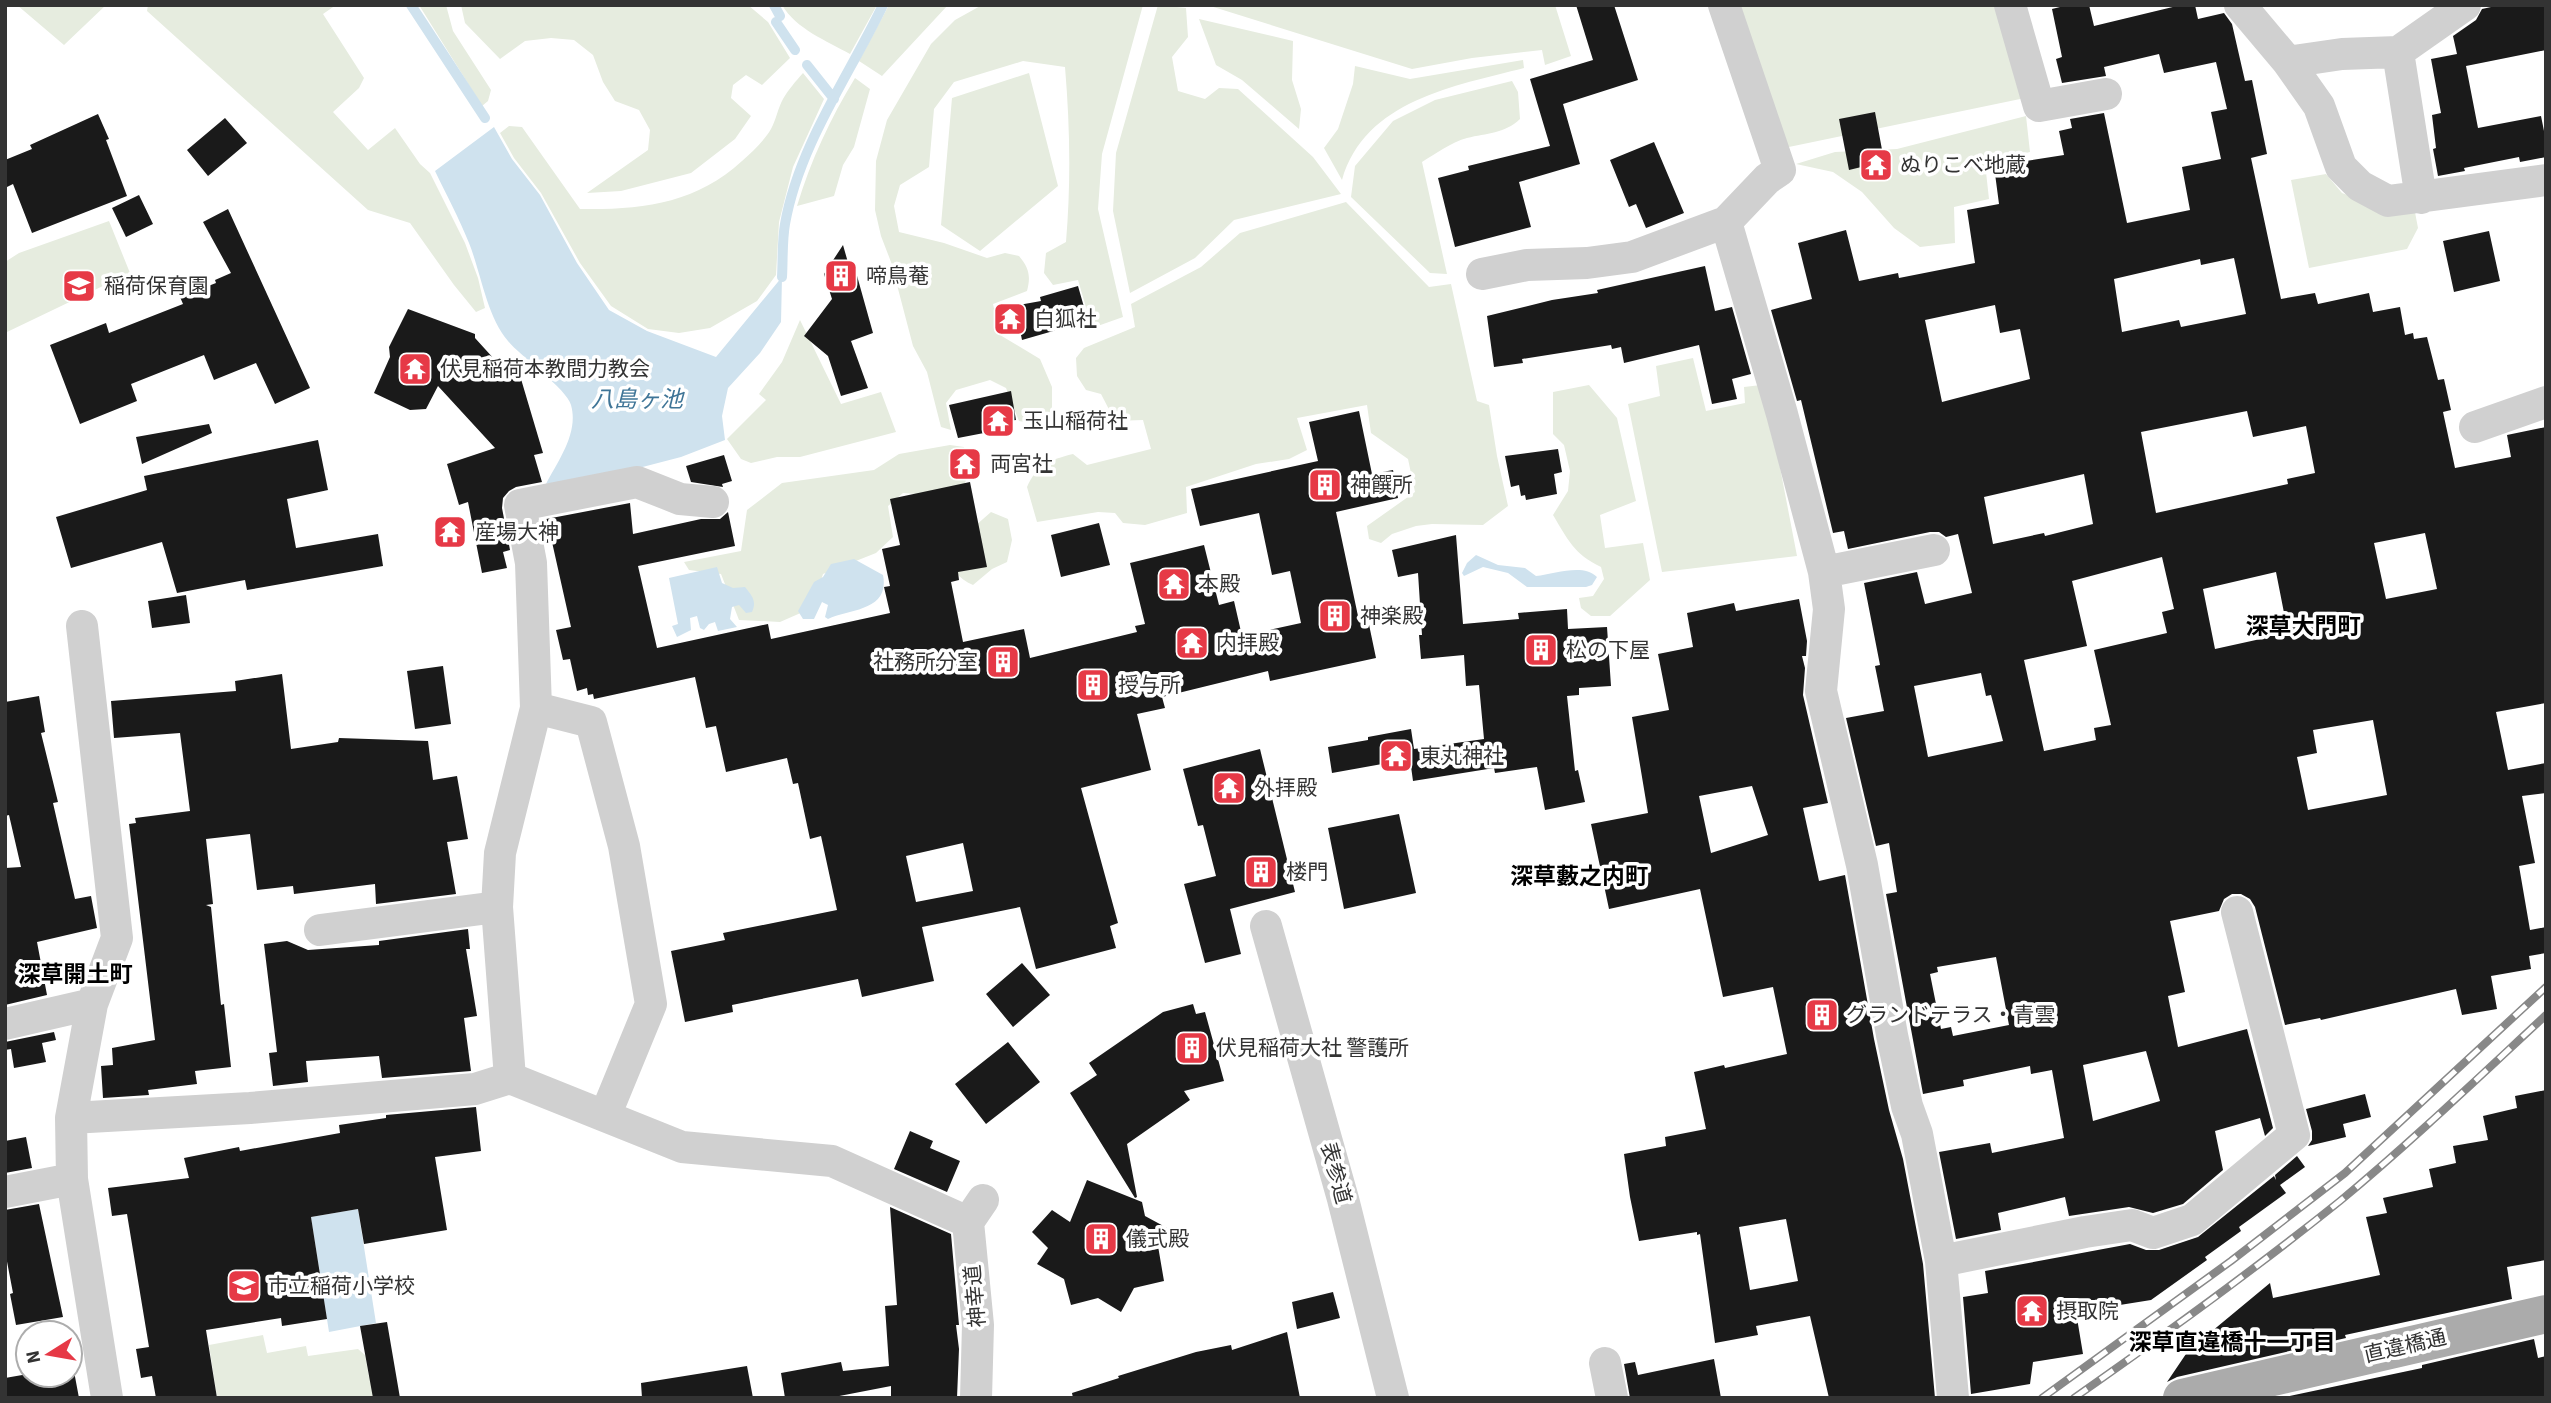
<svg xmlns="http://www.w3.org/2000/svg" width="2551" height="1403" viewBox="0 0 2551 1403" font-family="'Source Sans 3','Noto Sans JP',sans-serif">
  <rect width="100%" height="100%" fill="#fff"/>
  <path fill="#e6ecdf" d="M17 5H106L64 45Z
    M148 5H336L323 14 364 78 359 88 333 112 368 150 395 128 420 164 430 173 465 243 478 278 485 308 476 312 454 285 410 223 368 210 147 11Z
    M419 5H446L453 31 491 90 488 101 482 106Z
    M461 5H748L768 22 790 58 762 85 746 75 733 85 731 98 751 116 735 139 691 173 621 191 587 193 648 150 650 130 639 110 615 101 603 82 593 55 574 40 551 38 525 41 500 59 465 23Z
    M782 5H877L850 54C827 41 796 29 782 5Z
    M889 5H948L882 76 859 61Z
    M982 5H1143L1102 154 1098 209 1123 317 1092 328 1078 280 1053 285 1044 273 1046 253 1066 242C1071 183 1070 126 1065 67L1023 61 954 82 934 109 929 167 900 185 894 206 899 232 944 243 987 258 1005 253 1019 256C1029 268 1031 276 1027 291L993 304 1000 335 1040 359 1052 387V413L1036 424 1019 421 1006 388 990 380 956 390 946 403 951 430 941 427 927 372 913 346 891 262 881 236 875 210 876 161 887 120 931 44 955 20Z
    M1158 5 1186 8 1188 37 1172 57 1178 91 1205 99 1219 88 1238 89 1313 157 1341 194 1234 220 1195 258 1130 293 1113 211 1116 153Z
    M1207 5H1555L1571 56 1545 65 1542 50 1472 58 1412 69Z
    M1736 5H1998L2025 98 1784 148Z
    M1199 19 1293 41 1292 80 1301 109 1299 129 1242 80 1216 65Z
    M1523 60 1524 68C1455 86 1365 100 1342 180L1324 148 1338 129 1353 84 1355 66 1410 79Z
    M803 73 824 99 793 167 779 222 776 275 757 301 710 328 679 333 648 329 611 306 580 263 541 193 514 158 500 133 509 126 522 127 580 209C641 210 695 204 742 161 752 152 764 141 771 129 776 120 778 108 783 99 788 90 796 81 803 73Z
    M1029 73 1058 186 980 251 941 225 952 98Z
    M855 78 870 89 854 147 843 165 834 196 797 206C811 160 830 119 855 78Z
    M1512 81 1518 92 1520 119C1504 134 1487 133 1467 138 1452 142 1435 154 1422 162L1447 274 1430 273 1351 197 1355 166 1393 121 1435 100Z
    M2026 116 2030 152 1985 163 1989 199 1954 207 1955 243 1920 247 1894 228 1862 192 1833 172 1796 164 1835 152 1897 149Z
    M2326 174 2342 193 2395 213 2414 207 2418 228 2407 249 2309 268 2291 180Z
    M1346 202 1429 287 1451 284 1477 401 1489 405 1497 456 1508 506 1483 525 1432 524 1416 526 1392 534 1381 543 1369 539 1367 526 1415 492 1408 459 1371 433 1367 405 1297 418 1307 450 1289 459 1256 464 1186 487 1187 513 1145 525 1123 523 1115 513 1098 512 1037 522 1027 487C1037 465 1049 460 1073 454L1087 465 1151 449 1143 420 1115 421 1101 394 1086 390 1077 376 1076 358 1084 348 1135 327 1131 304 1201 267 1240 233Z
    M109 221 130 273 7 332 5 262 19 253Z
    M800 320 841 404 881 392 896 432 800 457H777L751 463 741 459 727 439 766 400 759 394 782 362Z
    M1693 358 1706 411 1745 403 1744 387 1761 385 1773 431 1797 556 1662 572 1628 404 1660 396 1656 366Z
    M1589 385 1617 418 1636 501 1600 515 1605 548 1643 543 1650 580 1610 616H1591L1581 608 1579 598 1593 596 1604 579 1601 567C1574 554 1568 540 1553 515L1568 491 1570 471 1564 445 1553 434V392Z
    M950 445 964 447 969 466 962 497 975 526 991 512 1008 519 1012 540 1007 562 992 569 973 585C940 571 938 526 930 495L903 493 888 506 893 537 876 553 823 574 812 608 780 622 739 620 721 574 689 570 684 562 741 551 747 510 782 483 874 470 899 454Z
    M263 1335 267 1353 306 1346 308 1356 358 1349 365 1355 369 1377 385 1375 389 1398H217L209 1345Z"/>
  <path fill="#cfe2ee" d="M494 127 512 159 540 195 577 263 609 310 647 331 716 357 782 277 781 322 760 353 728 388 722 416 725 440 681 457 631 470 546 484C558 461 579 433 571 405 567 389 520 356 508 341 487 317 481 273 469 243 459 218 446 194 435 171Z
    M1476 555 1498 565 1525 568 1536 576C1555 574 1583 563 1597 577L1592 585 1586 587H1527L1508 573 1483 567 1464 576 1462 573 1467 563Z
    M854 559 883 575C890 611 850 609 828 619L825 617 828 605 822 602 814 619H803L798 611 814 582 823 577 831 564Z
    M717 567 722 583 733 588 745 587C752 596 757 601 752 612L746 613 739 605 732 607 730 619 737 627 718 631 715 622 709 624 704 630 700 628 697 616 690 618 691 630 677 637 672 626 678 624 669 578Z
    M358 1209 376 1323 329 1332 311 1217Z"/>
  <g fill="none" stroke-linecap="round" stroke-linejoin="round">
    <path stroke="#cfe2ee" stroke-width="10" d="M411 5 485 118
      M774 5 780 16
      M776 22 795 50
      M807 65 834 99
      M782 277C783 260 782 241 785 224 799 145 849 76 883 5"/>
  </g>
  <path fill="#1a1a1a" fill-rule="evenodd" d="M1576 5H1614L1638 80 1563 104 1580 164 1519 182 1531 227 1455 247 1438 178 1469 170 1468 166 1550 146 1530 79 1593 60Z
    M2068 5H2089L2094 26 2181 5H2195L2198 19 2224 13 2232 24 2245 81 2252 80 2267 154 2251 158 2281 299 2315 293 2318 304 2369 293 2373 312 2400 307 2405 335 2413 333 2414 339 2427 337 2438 380 2444 379 2451 410 2443 412 2455 468 2511 457 2507 435 2546 427V703L2496 712 2508 770 2546 763V793L2522 796 2535 863 2519 866 2530 930 2546 927V953L2529 956 2531 969 2491 976 2497 1009 2462 1015 2456 989 2321 1020 2320 1018 2285 1025 2255 907 2250 899 2241 894H2232L2224 899 2219 911 2170 921 2185 992 2168 996 2178 1047 2247 1029 2273 1128 2265 1136 2260 1118 2215 1131 2223 1170 2183 1204 2153 1213 2129 1207 2069 1216 2065 1197 1998 1213 2001 1230 1956 1239 1939 1152 1990 1143 1992 1153 2064 1138 2052 1070 2031 1074 2030 1066 1963 1080 1964 1086 1923 1094 1886 894 1897 892 1889 843 1876 846 1846 718 1884 711 1875 666 1880 665 1864 583 1917 572 1925 604 1972 593 1958 534 1946 537 1939 532H1930L1848 549 1844 531 1833 533 1801 400 1797 401 1771 310 1812 299 1798 243 1846 230 1859 281 1898 273 1899 278 1975 263 1967 210 1999 204 1994 166 2064 155 2059 131 2072 128 2070 119 2104 113 2127 223 2190 210 2182 167 2221 159 2211 112 2227 109 2216 62 2164 73 2159 54 2104 67 2106 76 2062 83 2056 59 2062 57 2052 9ZM2234 258 2246 314 2181 327 2179 320 2122 332 2114 279 2200 259 2201 265ZM1995 305 2000 333 2020 329 2030 379 1942 402 1925 320ZM2247 411 2253 437 2306 426 2315 473 2287 479 2288 484 2156 513 2141 432ZM2084 474 2093 524 2045 536 2044 533 1993 544 1984 497ZM2425 533 2437 589 2386 599 2374 543ZM2162 557 2174 609 2162 612 2167 633 2094 650 2111 725 2094 728 2096 740 2044 751 2024 660 2087 646 2072 581ZM2276 572 2287 628 2264 632 2265 638 2215 649 2203 589ZM1981 673 1986 696 1991 695 2003 741 1928 757 1914 686ZM2373 720 2387 795 2308 810 2297 757 2317 753 2313 730ZM1996 957 2009 1025 1953 1036 1951 1027 1941 1029 1930 974 1938 972 1937 967ZM2146 1051 2160 1101 2093 1121 2083 1065Z
    M2500 5H2546V50L2466 66 2478 128 2541 116 2546 141V157L2520 162 2519 157 2464 168 2465 171 2438 176 2433 149 2436 148 2432 115 2441 113 2431 59 2457 54 2453 36 2476 20 2482 9Z
    M1875 112 1883 155 1881 156 1882 162 1849 170 1839 119Z
    M98 114 109 139 106 140 127 196 32 233 13 184 5 188V160L32 149 30 145Z
    M225 118 247 143 208 176 187 150Z
    M1654 142 1684 213 1646 228 1636 204 1629 207 1610 160Z
    M139 195 153 224 126 237 112 208Z
    M228 209 310 388 275 404 256 363 214 380 204 355 131 384 137 401 80 424 50 345 106 323 109 333 183 304 180 297 216 283 215 280 231 273 203 222Z
    M2489 231 2500 281 2454 292 2443 241Z
    M843 245 849 266 854 265 873 333 851 341 868 388 841 396 828 356 804 336 832 299 824 274Z
    M1705 266 1715 311 1732 307 1751 374 1732 379 1737 399 1712 404 1699 345 1624 363 1621 347 1612 349 1611 345 1522 359 1523 363 1494 367 1487 316 1552 300 1598 293 1597 290Z
    M1078 286 1088 321 1022 340 1020 330 1006 333 1001 308 1041 301 1040 297Z
    M408 309 475 334V338L514 381 521 379 543 453 534 455 542 482 516 487 509 491 503 498 502 508 510 550 503 552 507 568 482 573 468 502 459 505 447 464 495 448 438 386 426 409 410 410 374 393 390 357 389 347Z
    M1011 391 1016 420 1008 421 1010 428 958 438 949 405Z
    M1359 411 1372 474 1393 470 1398 498 1336 512 1358 616 1367 615 1376 658 1270 681 1268 671 1162 697 1165 708 1137 714 1151 770 1081 788 1118 923 1110 926 1116 948 1036 969 1020 907 922 927 934 981 862 997 858 979 732 1005 733 1012 685 1022 671 951 725 940 723 933 837 910 821 836 810 839 798 783 793 784 787 758 726 772 716 726 706 728 695 677 594 699 593 694 588 695 587 688 577 691 570 659 563 660 556 630 571 627 552 542 546 543 541 520 630 503 633 534 701 519H720L728 512 735 546 638 566 657 648 768 624 771 639 890 613 884 587 890 586 882 549 900 545 890 499 970 482 987 567 958 572 959 580 951 582 963 642 1024 629 1030 658 1137 632 1135 626 1145 624 1130 563 1204 545 1219 605 1234 601 1242 636 1301 623 1290 571 1272 575 1259 513 1200 526 1191 489 1318 461 1309 422ZM963 843 973 891 916 902 906 856Z
    M209 424 212 433 142 464 136 437Z
    M318 440 328 490 287 499 296 548 378 534 383 566 247 590 245 580 177 593 162 542 71 568 56 517 147 490 144 476Z
    M1558 449 1562 472 1554 474 1557 494 1526 500 1525 495 1521 496 1519 485 1511 487 1505 456Z
    M724 455 732 481 722 484 723 487 691 482 686 466Z
    M1099 523 1110 565 1061 577 1051 535Z
    M1456 535 1463 624 1519 619 1518 613 1567 609 1568 629 1607 627 1611 686 1579 688V695L1567 696 1575 771 1578 770 1585 802 1545 810 1537 767 1495 773 1494 768 1413 781 1410 759 1332 773 1328 747 1368 740V737L1411 729 1414 749 1484 739 1479 685 1466 686 1464 655 1421 659 1419 635H1422L1418 573 1398 577 1392 550Z
    M186 595 190 623 152 628 148 601Z
    M1799 599 1807 641 1806 656H1802L1805 668 1803 695 1828 803 1803 808 1819 881 1845 875 1874 1039 1889 1110 1903 1159 1923 1264 1935 1398H1829L1810 1316 1756 1326 1758 1335 1715 1343 1700 1234 1697 1235V1232L1639 1241 1630 1197 1624 1154 1666 1146 1665 1137 1706 1129 1694 1072 1724 1065 1725 1068 1787 1054 1773 987 1723 997 1700 889 1609 909 1591 824 1648 813 1632 717 1669 710 1658 654 1693 647 1687 613 1734 603 1736 611ZM1752 786 1768 835 1711 853 1699 796ZM1786 1219 1798 1281 1750 1290 1739 1227Z
    M443 666 451 724 415 729 407 671Z
    M282 674 291 749 338 742 339 738 428 741 433 780 457 776 468 839 447 842 456 894 376 904 375 884 294 894 293 886 257 890 250 834 206 839 213 904 206 905 211 907 221 1005 224 1004 231 1067 195 1071 197 1084 148 1090 149 1095 103 1098 101 1066 113 1065 112 1048 155 1040 129 824 136 823 135 818 190 811 180 733 114 738 111 701 236 691 235 681Z
    M39 696 45 732 41 733 58 802 53 803 75 899 91 896 97 928 37 942 47 995 5 1005V868L21 867 9 815 5 816V702Z
    M1260 749 1295 892 1230 909 1241 954 1205 963 1184 884 1216 876 1203 825 1198 826 1183 769Z
    M1399 814 1416 893 1344 909 1328 828Z
    M468 929 470 949H466L477 1016 464 1018 471 1071 382 1078 379 1056 306 1061 308 1082 273 1086 269 1053 277 1052 264 944 287 941 308 950 379 945V941Z
    M1022 963 1050 995 1013 1027 986 994Z
    M1193 1004 1196 1014 1205 1012 1224 1081 1184 1091 1190 1100 1127 1144 1137 1197 1135 1198 1070 1093 1097 1075 1089 1063 1163 1012Z
    M54 1032 56 1040 42 1043 46 1062 14 1068 11 1049 5 1050V1042Z
    M1008 1042 1040 1082 986 1124 955 1084Z
    M2546 1090V1260L2507 1267 2512 1299 2345 1335 2346 1338 2177 1377 2167 1382 2188 1351 2270 1283 2273 1298 2380 1275 2366 1217 2387 1213 2383 1198 2433 1187 2429 1169 2456 1163 2453 1146 2488 1140 2483 1116 2517 1108 2515 1096Z
    M2365 1094 2371 1117 2343 1124 2346 1137 2308 1146 2312 1140V1131L2306 1109Z
    M476 1107 481 1151 435 1157 447 1230 364 1244 358 1209 311 1217 327 1319 282 1326 281 1318 206 1330 217 1398H156L152 1376 141 1378 136 1349 149 1347 127 1214 112 1216 108 1188 189 1178 184 1158 239 1147 240 1151 340 1133 339 1125 386 1118V1115Z
    M910 1131 933 1141 930 1148 960 1161 947 1192 894 1169Z
    M26 1137 32 1168 5 1173V1141Z
    M2297 1156 2305 1167 2280 1185 2286 1193 2239 1227 2241 1231 2205 1257 2207 1260 2151 1300 2076 1312 2083 1354 2033 1362 2030 1384 1971 1394 1963 1297 1988 1293 1985 1271 2130 1244 2146 1250H2159L2198 1237 2274 1176 2276 1180 2275 1175Z
    M1087 1180 1142 1202 1145 1216 1169 1229 1158 1246 1164 1281 1134 1288 1121 1312 1098 1298 1071 1305 1064 1279 1037 1264 1048 1248 1032 1232 1052 1210 1070 1222Z
    M39 1204 63 1317 16 1325 10 1294 13 1293 5 1251V1210Z
    M890 1207 951 1234 959 1325H956L959 1349 957 1398H891V1386L829 1398H785L781 1373 841 1362 843 1371 889 1366 885 1306 897 1305Z
    M1333 1292 1340 1318 1297 1329 1292 1302Z
    M387 1322 400 1398H373L360 1326Z
    M1287 1332 1300 1398H1073L1072 1393 1119 1378 1118 1376 1196 1352 1231 1345 1232 1350Z
    M2534 1339 2538 1358 2546 1356V1398H2280L2422 1368V1365Z
    M1714 1359 1721 1398H1630L1624 1364 1635 1362 1638 1375Z
    M70 1366H73L79 1398H5V1378L28 1374 70 1375Z
    M747 1366 753 1398H642L641 1383Z"/>
  <g fill="none" stroke-linecap="round" stroke-linejoin="round">
    <path stroke="#d0d0d0" stroke-width="32" d="M2010 5 2039 106 2106 94
      M2240 5 2288 62 2319 106 2341 167 2360 186 2388 201 2546 180
      M2398 52 2421 198
      M2288 62 2342 54 2398 52 2465 5
      M1726 222 1782 414 1824 572 1829 609 1821 691 1862 865 1892 1035 1907 1106 1917 1134 1941 1261 1953 1398
      M1482 274 1527 265 1587 263 1632 257 1726 222 1767 179 1780 170 1724 5
      M2475 427 2546 402
      M1824 572 1934 550
      M82 626 117 938 92 1004 71 1118 72 1179 107 1398
      M536 708 591 722 624 846 651 1004 605 1116
      M1266 926 1343 1199 1393 1398
      M320 930 497 907
      M5 1024 92 1004
      M510 1078 497 907 500 853 536 708 531 563 520 505 637 482 680 499 713 502
      M71 1118 250 1108 475 1089 510 1078 682 1147 832 1161 968 1222
      M5 1192 72 1179
      M1941 1261 2085 1232 2132 1225 2153 1233 2192 1220 2294 1135 2237 912
      M1605 1363 1612 1398
      M976 1398 978 1325 968 1222 983 1200"/>
    <path stroke="#ababab" stroke-width="38" d="M2182 1398 2546 1314"/>
    <defs>
      <path id="rail" d="M2042 1398 2231 1261 2345 1173 2546 987
        M2074 1398C2164 1335 2254 1270 2340 1201 2411 1142 2478 1078 2546 1015"/>
    </defs>
    <use href="#rail" stroke="#888" stroke-width="8"/>
    <use href="#rail" stroke="#fff" stroke-width="5" stroke-dasharray="16" stroke-linecap="butt"/>
  </g>
  <defs>
    <symbol id="temple-square" viewBox="-11 -11 22 22"><rect x="-9" y="-9" width="18" height="18" rx="4" fill="#e63946" stroke="#fff"/><path d="M0-6L5-2H3V0L6.5 2.5H4V6H1.5V3h-3V6H-4V2.5H-6.5L-3 0V-2H-5Z" fill="#fff"/></symbol>
    <symbol id="building-square" viewBox="-11 -11 22 22"><rect x="-9" y="-9" width="18" height="18" rx="4" fill="#e63946" stroke="#fff"/><path d="M-4-6H4V6H1V3H-1V6H-4ZM-2.5-4.3h1.7v1.8h-1.7ZM.8-4.3h1.7v1.8H.8ZM-2.5-1h1.7V.8h-1.7ZM.8-1h1.7V.8H.8Z" fill="#fff"/></symbol>
    <symbol id="school-square" viewBox="-11 -11 22 22"><rect x="-9" y="-9" width="18" height="18" rx="4" fill="#e63946" stroke="#fff"/><path d="M0-5L7-2L0 1L-7-2ZM-4 1L0 2.5L4 1V4Q0 6-4 4Z" fill="#fff"/></symbol>
  </defs>
  <g fill-rule="evenodd">
    <use href="#temple-square" x="1857" y="146" width="38" height="38"/>
    <use href="#building-square" x="822" y="257" width="38" height="38"/>
    <use href="#school-square" x="60" y="267" width="38" height="38"/>
    <use href="#temple-square" x="991" y="300" width="38" height="38"/>
    <use href="#temple-square" x="396" y="350" width="38" height="38"/>
    <use href="#temple-square" x="979" y="402" width="38" height="38"/>
    <use href="#temple-square" x="946" y="445" width="38" height="38"/>
    <use href="#building-square" x="1306" y="466" width="38" height="38"/>
    <use href="#temple-square" x="431" y="513" width="38" height="38"/>
    <use href="#temple-square" x="1155" y="565" width="38" height="38"/>
    <use href="#building-square" x="1316" y="597" width="38" height="38"/>
    <use href="#temple-square" x="1173" y="624" width="38" height="38"/>
    <use href="#building-square" x="1522" y="631" width="38" height="38"/>
    <use href="#building-square" x="984" y="643" width="38" height="38"/>
    <use href="#building-square" x="1074" y="666" width="38" height="38"/>
    <use href="#temple-square" x="1377" y="737" width="38" height="38"/>
    <use href="#temple-square" x="1210" y="769" width="38" height="38"/>
    <use href="#building-square" x="1242" y="853" width="38" height="38"/>
    <use href="#building-square" x="1803" y="996" width="38" height="38"/>
    <use href="#building-square" x="1173" y="1029" width="38" height="38"/>
    <use href="#building-square" x="1082" y="1220" width="38" height="38"/>
    <use href="#school-square" x="225" y="1267" width="38" height="38"/>
    <use href="#temple-square" x="2013" y="1292" width="38" height="38"/>
  </g>
  <g text-anchor="middle" stroke-width="7" stroke-linejoin="round" paint-order="stroke">
    <g font-size="21" fill="#333" stroke="#fff" text-anchor="start">
      <text x="1900" y="172">ぬりこべ地蔵</text>
      <text x="866" y="283">啼鳥菴</text>
      <text x="104" y="293">稲荷保育園</text>
      <text x="1034" y="326">白狐社</text>
      <text x="440" y="376">伏見稲荷本教間力教会</text>
      <text x="1023" y="428">玉山稲荷社</text>
      <text x="990" y="471">両宮社</text>
      <text x="1350" y="492">神饌所</text>
      <text x="475" y="539">産場大神</text>
      <text x="1198" y="591">本殿</text>
      <text x="1360" y="623">神楽殿</text>
      <text x="1216" y="650">内拝殿</text>
      <text x="1566" y="657">松の下屋</text>
      <text x="978" y="669" text-anchor="end">社務所分室</text>
      <text x="1118" y="692">授与所</text>
      <text x="1420" y="763">東丸神社</text>
      <text x="1254" y="795">外拝殿</text>
      <text x="1286" y="879">楼門</text>
      <text x="1846" y="1022">グランドテラス・青雲</text>
      <text x="1216" y="1055">伏見稲荷大社 警護所</text>
      <text x="1126" y="1246">儀式殿</text>
      <text x="268" y="1293">市立稲荷小学校</text>
      <text x="2056" y="1318">摂取院</text>
    </g>
    <g font-size="21" fill="#333" stroke="#fff">
      <text transform="translate(1336 1173) rotate(75)" y="7">表参道</text>
      <text transform="translate(975 1296) rotate(-95)" y="7">神幸道</text>
      <text transform="translate(2405 1346) rotate(-13)" y="7">直違橋通</text>
    </g>
    <g font-size="23" font-style="italic" fill="#3f7597" stroke="#fff">
      <text x="637" y="407">八島ヶ池</text>
    </g>
    <g font-size="23" font-weight="bold" fill="#000" stroke="#fff">
      <text x="2303" y="634">深草大門町</text>
      <text x="1579" y="884">深草藪之内町</text>
      <text x="75" y="982">深草開土町</text>
      <text x="2232" y="1350">深草直違橋十一丁目</text>
    </g>
  </g>
  <rect width="2551" height="1403" fill="none" stroke="#333333" stroke-width="14"/>
  <g transform="translate(49 1354) rotate(259)"><circle r="33" fill="#ffffff" stroke="#adadad" stroke-width="2"/>
  <path d="M0-5L12 26L0 18L-12 26Z" fill="#e63946"/>
  <text y="-10" font-size="19" font-weight="bold" text-anchor="middle" fill="#333333">N</text>
  </g>
</svg>
